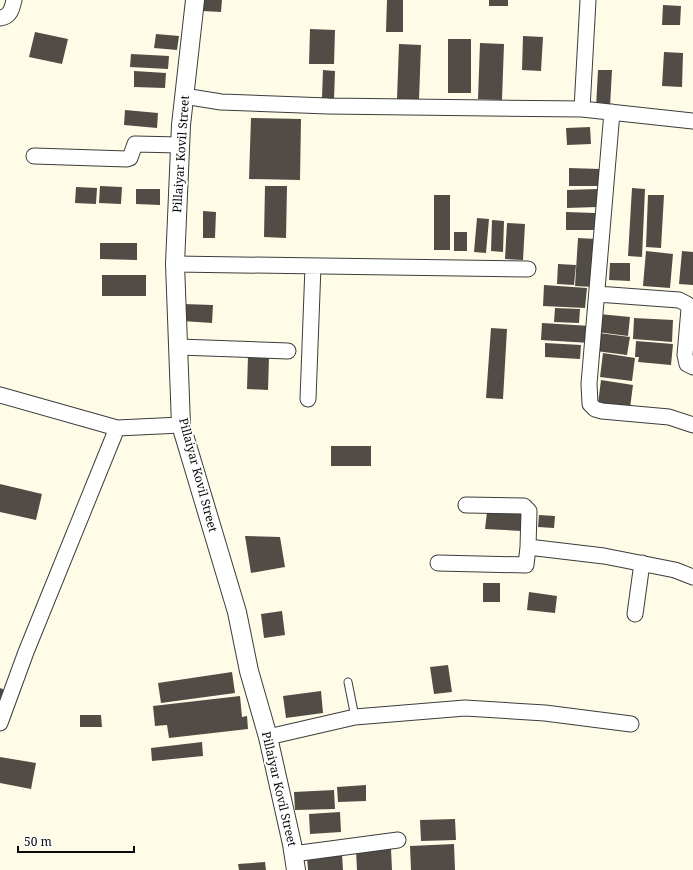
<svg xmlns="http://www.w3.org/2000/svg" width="693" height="870" viewBox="0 0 693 870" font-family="'Noto Serif',serif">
  <rect width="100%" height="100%" fill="#fefce6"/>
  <path fill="#514c46" d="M202 0H222L221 12 202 11Z
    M387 0H403V32H386Z
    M489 0H508V6H489Z
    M663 5 681 6 680 25H662Z
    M310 29 335 30 334 64H309Z
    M35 32 68 39 62 64 29 57Z
    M156 34 179 36 177 50 154 48Z
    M523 36 543 37 541 71 522 70Z
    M448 39H471V93H448Z
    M480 43 504 44 502 100 478 99Z
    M399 44 421 45 419 100 397 99Z
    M664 52 683 53 682 87 662 86Z
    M131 54 169 56 168 69 130 67Z
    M323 70 335 71 334 99 322 98Z
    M598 70H612L610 107H596Z
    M134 71 166 73 165 88 134 87Z
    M125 110 158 113 157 128 124 125Z
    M251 118 301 119 300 180 249 179Z
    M590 127 591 144 567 145 566 128Z
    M569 168 600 169V186H569Z
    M100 186 122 187 121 204 99 203Z
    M265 186H287L286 238 264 237Z
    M76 187 97 188 96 204 75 203Z
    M632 188 645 189 642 257 628 256Z
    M136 189H160V205L136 204Z
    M597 189V207L567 208V190Z
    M434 195H450V250H434Z
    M648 195H664L661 248 646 247Z
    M203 211 216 212 215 238H203Z
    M566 212 595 213V230H566Z
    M477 218 489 219 486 253 474 252Z
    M492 220 504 221 503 252 491 251Z
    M507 223 525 224 523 260 505 259Z
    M454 232H467V251H454Z
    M578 238 596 239 593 287 575 286Z
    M100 243H137V260L100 259Z
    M646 251 673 254 670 288 643 286Z
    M682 251 693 252V285L679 284Z
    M610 263H630V281L609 280Z
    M558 264 576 265 574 285 557 284Z
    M102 275H146V296H102Z
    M544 285 587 288 585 308 543 306Z
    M183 304 213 305 212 323 182 321Z
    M555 308 580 309 579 323 554 322Z
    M599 314 630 317 628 336 597 332Z
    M634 318 673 320 672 342 633 339Z
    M542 323 591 326 590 343 541 340Z
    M491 328 507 329 503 399 486 398Z
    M599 333 630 337 627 355 596 351Z
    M636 341 673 344 671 365 638 362 639 357H635Z
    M545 343 581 345 580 359 545 357Z
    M603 353 635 358 632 381 600 377Z
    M248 356 269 357 268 390 247 389Z
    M601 380 633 385 630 408 598 404Z
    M331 446H371V466H331Z
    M0 484 42 494 36 520 0 512Z
    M487 512 523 514 522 531 485 529Z
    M539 515 555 516 554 528 538 527Z
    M245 536 280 537 285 567 251 573Z
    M483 583H500V602H483Z
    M529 592 557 596 555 613 527 610Z
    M282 611 285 635 264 638 261 614Z
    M448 665 452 692 434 694 430 667Z
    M232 672 235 693 161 703 158 683Z
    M0 688 5 690 0 705Z
    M321 691 323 713 286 718 283 696Z
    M240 696 242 717 247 716 248 729 169 738 167 725 155 726 153 706Z
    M80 715H101L102 727H80Z
    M202 742 203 756 152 761 151 748Z
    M0 757 36 763 31 789 0 783Z
    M366 785V801L338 802 337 787Z
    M334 790 335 809 295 810 294 792Z
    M340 812 341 832 310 834 309 814Z
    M455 819 456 840 421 841 420 820Z
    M454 844 455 870H411L410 846Z
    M391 849 392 870H357L356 850Z
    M342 854 343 870H308L307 856Z
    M265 862 266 870H239L238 864Z"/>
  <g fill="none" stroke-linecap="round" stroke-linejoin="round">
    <defs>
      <path id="service" d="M348 682 355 717"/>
      <path id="minor" d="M0 18C10 17 12 9 14 0
        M184 96 221 102 328 106 582 109 693 121
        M582 109 588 0
        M612 112 589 384 590 404 595 409 602 411 669 417 693 425
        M34 156 127 159 130 158 135 144 180 145
        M175 264 528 269
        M597 294 679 300 687 304 689 309 685 355 687 364 693 367
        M179 347 288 351
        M0 395 117 428 26 652 0 723
        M308 399 313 266
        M117 428 181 425
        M466 505 524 506 529 511 528 547
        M438 563 526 565 528 547 604 556 675 570 693 577
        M635 614 642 563
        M268 737 355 717 465 708 545 713 631 724
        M293 854 398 840"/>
      <path id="tertiary" d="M195 0 181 125 175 264 181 425 237 612 249 671 268 737 292 844 296 870"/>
    </defs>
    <use href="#service" stroke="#3c3c3c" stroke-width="9"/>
    <use href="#minor" stroke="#3c3c3c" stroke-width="17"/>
    <use href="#tertiary" stroke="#3c3c3c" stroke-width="20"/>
    <use href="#service" stroke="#fff" stroke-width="7"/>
    <use href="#minor" stroke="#fff" stroke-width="15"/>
    <use href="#tertiary" stroke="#fff" stroke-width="18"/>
  </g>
  <g text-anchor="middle" stroke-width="4" stroke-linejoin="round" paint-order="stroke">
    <g font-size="12" fill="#090909" stroke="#fff">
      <text transform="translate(181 154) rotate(-86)" y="4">Pillaiyar Kovil Street</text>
      <text transform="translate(198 475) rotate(75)" y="4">Pillaiyar Kovil Street</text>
      <text transform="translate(279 789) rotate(77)" y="4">Pillaiyar Kovil Street</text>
    </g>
  </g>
  <path d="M18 846v6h116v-6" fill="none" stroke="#090909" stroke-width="2"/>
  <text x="24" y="846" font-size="12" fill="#090909" stroke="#ffffff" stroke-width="3" paint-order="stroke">50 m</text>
</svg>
